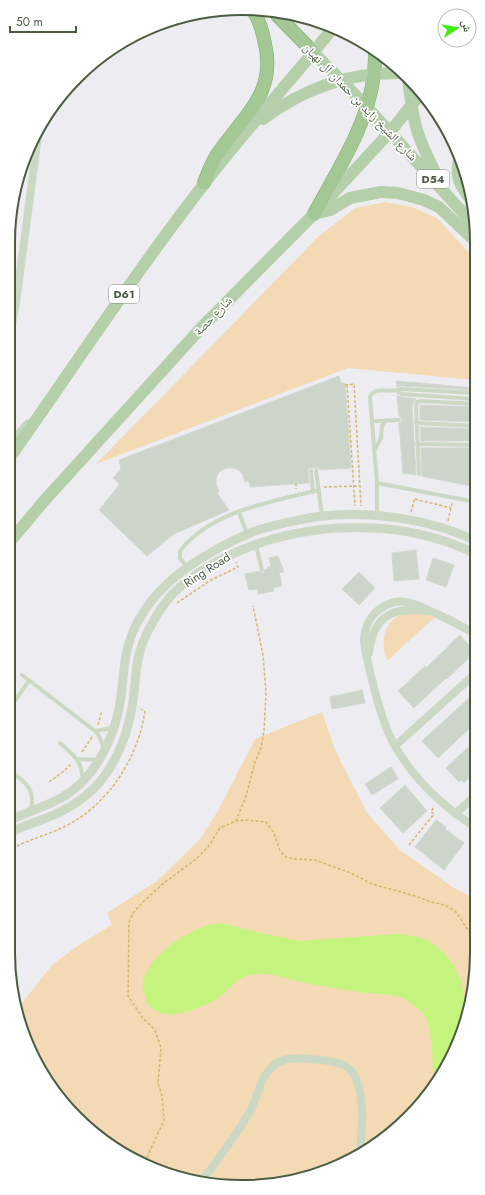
<svg xmlns="http://www.w3.org/2000/svg" width="485" height="1195" viewBox="0 0 485 1195" font-family="Jost,'Noto Naskh Arabic',sans-serif">
  <rect width="100%" height="100%" fill="#edecf0"/>
  <path fill="#f3dab5" d="M385 202 412 207 437 218 475 259V380L348 368 96 464 319 236 355 208Z
    M424 612 435 617 387 661C382 645 381 627 397 617 400 615 402 613 405 613 411 612 418 612 424 612Z
    M322 712 335 750 367 813 400 850 454 888 477 900V952L465 1028 428 1095 373 1148 288 1182 212 1185 125 1156 66 1107 21 1028 17 1009 53 964 82 943 112 925 107 913 157 881 200 839 218 811 255 739Z"/>
  <path fill="#c4f47e" d="M221 923 256 932 300 941 397 934 417 937 429 941 443 952 455 967 461 982 467 1010 465 1028 435 1084C430 1060 436 1034 423 1013 420 1010 408 1001 404 999 392 993 372 994 359 992 341 989 323 986 305 983 293 980 280 976 267 974 259 973 251 974 243 977 232 982 226 994 215 1000 205 1006 179 1016 167 1014 157 1013 147 1008 145 997 144 993 142 987 143 982 150 953 192 926 221 923Z"/>
  <path fill="#cdd5cb" stroke="#d1d9d0" d="M339 376 341 383H345L351 468 320 470 318 468 315 467 313 468H309L308 470 309 483 250 487 249 481 245 482 243 475 240 471 234 468H226L219 472 216 478V484L219 491 217 493 229 510 174 534 147 556 99 510 120 484 113 478 121 469 119 460Z
    M396 381 475 388V390L401 386 397 387Z
    M397 396 401 397 416 399 414 401 412 407 416 475 403 473 399 423 402 422V419L401 417 399 416Z
    M420 405 476 407V422L420 420Z
    M420 427 476 429V441H421Z
    M421 448H476V487L421 476 422 474Z
    M416 550 419 579 394 581 392 553Z
    M278 556 284 572 279 573 282 586 273 588 274 591 258 594 257 589 249 590 245 574 259 571 261 573H264L265 569H268L267 567 271 566 269 558Z
    M433 558 454 565 446 587 426 580Z
    M359 572 375 588 359 605 342 589Z
    M460 635 475 652 447 679 446 678 414 708 398 691 425 666 426 668 449 646V645Z
    M362 690 365 703 332 709 330 697Z
    M476 692V722L438 758 422 741 469 698H470Z
    M476 740V771L464 783 461 780 459 782 446 768Z
    M391 767 398 779 372 795 365 784Z
    M405 785 427 811 403 833 380 808Z
    M436 820 446 827 445 829 464 843 444 870 415 847Z"/>
  <g fill="none" stroke-linecap="round" stroke-linejoin="round">
    <defs>
      <path id="trunk" d="M277 15 313 52
        M204 183C208 173 211 164 217 155 241 118 277 95 265 44 263 33 260 22 254 12
        M314 214C338 169 368 125 374 74 375 66 375 58 375 49"/>
    </defs>
    <use href="#trunk" stroke="#7cad6a" stroke-width="14"/>
    <path stroke="#d4b56a" stroke-width="1.5" stroke-dasharray="3 2" stroke-linecap="butt" d="M345 385 354 384 361 506
      M347 385 355 506
      M296 483V489
      M324 487 360 486
      M415 499 451 508
      M411 512 415 498
      M448 521 452 503
      M177 603 211 580 238 567 236 562
      M98 725 102 711
      M82 752 92 737
      M49 782 64 771 71 764
      M236 821 246 796 255 762 261 748 264 731 266 693 263 655 253 606
      M409 845 434 814 431 812 434 806
      M8 851C26 840 45 836 64 827 108 805 137 760 145 712L141 709
      M145 1162 164 1120 162 1096 158 1083 161 1048 155 1030 142 1017 128 996 129 922 133 913 143 902 165 882 195 860 208 847 220 828 236 821 245 820 266 822 274 833 280 851 286 857 295 859 315 860 351 873 372 884 415 896 431 902 445 905 456 912 470 933 477 937"/>
    <path stroke="#cbd9c4" stroke-width="4" d="M397 391 401 394 475 399
      M372 421 399 420
      M416 423 476 426
      M417 444 476 445
      M375 449 381 438 382 426 386 420
      M316 470 322 516
      M311 471 313 492
      M419 474 416 407 417 402 422 401 475 404
      M377 483 476 502
      M239 512 247 534
      M377 516V483L370 397C375 385 391 394 401 389L475 393
      M256 545 262 570
      M187 567 180 558V551C211 511 273 501 319 490
      M22 675 95 731 99 736 104 748
      M8 710 29 681
      M95 731 112 728
      M60 743C74 756 81 759 83 780
      M77 759 99 760
      M8 769C24 782 36 787 31 810"/>
    <path stroke="#cbd9c4" stroke-width="8" d="M8 336 12 324 16 303 38 136
      M476 635C464 627 452 621 439 615 416 604 397 592 375 613 369 619 365 629 364 638 364 651 369 664 371 676 376 697 385 730 396 748 416 781 444 808 477 828
      M369 653C373 617 391 606 426 611
      M395 746 476 673
      M455 814 477 794
      M202 1182C217 1159 237 1135 250 1111 257 1099 259 1081 269 1070 279 1058 293 1057 308 1059 319 1060 333 1060 344 1065 368 1078 362 1129 360 1153"/>
    <path stroke="#cbd9c4" stroke-width="9" d="M8 821C25 813 44 807 61 798 96 779 116 735 121 697 124 671 124 648 137 623 154 591 180 570 212 552 226 544 240 537 255 531 266 527 278 525 289 522 300 520 312 517 323 516 373 511 431 519 476 541
      M8 834C20 827 34 823 46 818 68 810 89 796 103 778 120 755 129 730 133 701 136 682 135 661 143 642 150 626 158 611 169 598 183 582 201 570 220 560 297 520 398 516 476 554"/>
    <path stroke="#c4d8bd" stroke-width="11" d="M8 448 28 425"/>
    <path stroke="#b4cfa9" stroke-width="12" d="M313 52 367 107 475 226
      M408 78C410 96 412 113 417 130 422 147 431 163 438 179
      M263 119C304 88 351 72 402 73
      M459 159C455 178 460 185 471 200
      M314 214 330 210 350 198 381 192 398 193 424 200 439 207 475 241
      M8 460C73 368 135 273 204 184 245 130 291 81 333 28
      M8 544 44 501 201 328 314 214 390 132 422 92"/>
    <use href="#trunk" stroke="#a3c894" stroke-width="13"/>
  </g>
  <g text-anchor="middle" stroke-width="3.5" stroke-linejoin="round" paint-order="stroke">
    <g fill="#fff" stroke="#818d7b" stroke-width="1">
      <rect x="417" y="170" width="32" height="18" rx="3"/>
      <rect x="109" y="285" width="30" height="18" rx="3"/>
    </g>
    <g font-size="11" font-weight="bold" fill="#4b5c43">
      <text x="433" y="183">D54</text>
      <text x="124" y="298">D61</text>
    </g>
    <g font-size="12" fill="#4b5c43" stroke="#fff">
      <text transform="translate(360 102) rotate(46)" y="4">شارع الشيخ زايد بن حمدان آل نهيان</text>
      <text transform="translate(213 316) rotate(-46)" y="4">شارع حصة</text>
      <text transform="translate(207 570) rotate(-33)" y="4">Ring Road</text>
    </g>
  </g>
  <path d="M0 0H485V1195H0ZM242 15H243A227 227 0 0 1 470 242V953A227 227 0 0 1 243 1180H242A227 227 0 0 1 15 953V242A227 227 0 0 1 242 15Z" fill="#fff" fill-rule="evenodd"/>
  <path fill="none" stroke="#4b5c43" stroke-width="2" d="M242 15H243A227 227 0 0 1 470 242V953A227 227 0 0 1 243 1180H242A227 227 0 0 1 15 953V242A227 227 0 0 1 242 15Z"/>
  <g transform="translate(457 28) rotate(78)"><circle r="19" fill="#ffffff" stroke="#b7beb4"/>
  <path d="M0-3L7 15L0 10L-7 15Z" fill="#3def07"/>
  <text y="-6" font-size="11" font-weight="bold" text-anchor="middle" fill="#4b5c43">ش</text>
  </g>
  <path d="M10 26v6h66v-6" fill="none" stroke="#4b5c43" stroke-width="2"/>
  <text x="16" y="26" font-size="12" fill="#4b5c43" stroke="#ffffff" stroke-width="3" paint-order="stroke">50 m</text>
</svg>
